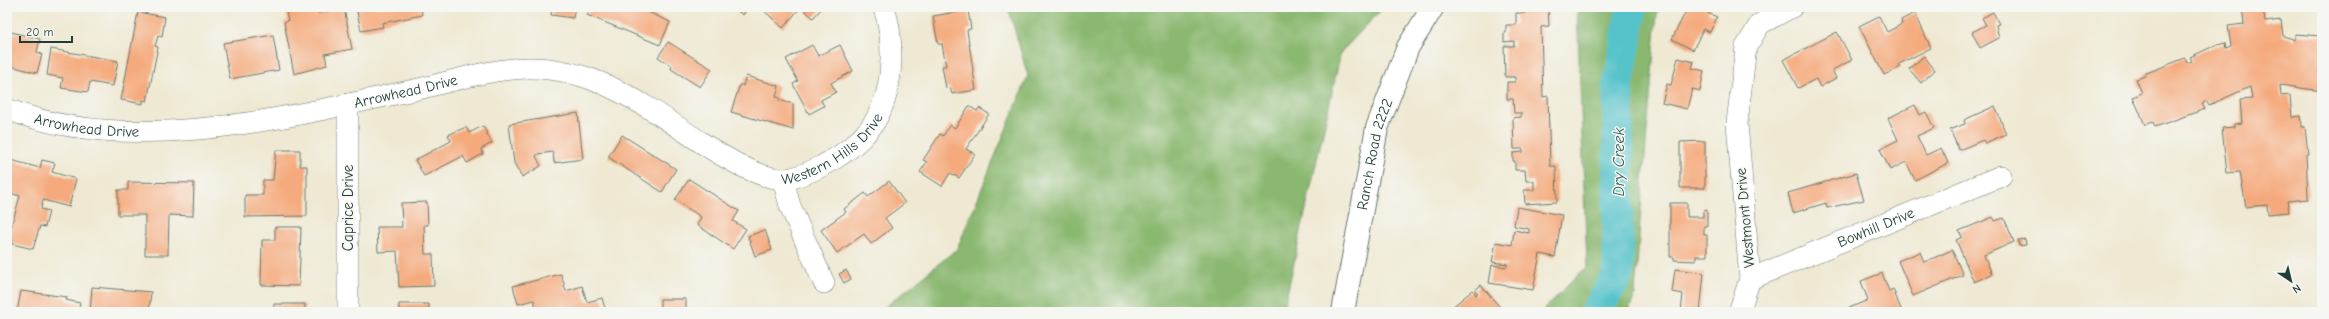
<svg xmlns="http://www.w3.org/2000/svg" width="2329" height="319" viewBox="0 0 2329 319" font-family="'Comic Neue',sans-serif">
  <rect width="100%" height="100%" fill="#f6f6f2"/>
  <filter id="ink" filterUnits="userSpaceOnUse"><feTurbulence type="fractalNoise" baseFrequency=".025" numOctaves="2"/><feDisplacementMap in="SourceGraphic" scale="8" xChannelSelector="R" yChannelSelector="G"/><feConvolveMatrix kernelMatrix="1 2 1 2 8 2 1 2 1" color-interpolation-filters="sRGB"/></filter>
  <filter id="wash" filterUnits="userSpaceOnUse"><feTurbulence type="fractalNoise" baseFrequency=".012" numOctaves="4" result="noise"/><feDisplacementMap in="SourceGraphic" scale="16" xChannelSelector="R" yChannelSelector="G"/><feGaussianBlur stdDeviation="0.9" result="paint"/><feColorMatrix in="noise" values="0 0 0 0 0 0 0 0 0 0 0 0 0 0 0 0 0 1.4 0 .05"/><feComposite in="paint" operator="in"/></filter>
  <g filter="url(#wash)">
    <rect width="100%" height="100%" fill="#efe9d3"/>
    <path fill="#8ab870" stroke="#547a52" d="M1008 7H1384L1341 52 1283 312H879L957 249 1028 76Z
      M1577 7H1660L1657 15 1643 179 1635 295 1628 312H1541L1587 266Z"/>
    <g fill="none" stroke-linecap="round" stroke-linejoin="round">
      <path stroke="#56c3cb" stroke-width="31" d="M1596 312 1618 274V86L1632 7"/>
    </g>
    <g id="blocks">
      <path fill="#f5aa7d" d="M295 7H317L318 13 344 8 352 49 325 54 327 65 294 74 284 22 288 21 286 12 295 10Z
        M356 7H421L422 15 382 23 383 27 361 31Z
        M552 7H575L573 18 551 15Z
        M591 7H650L648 12 670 22 660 45 587 15Z
        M732 7H748L743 15Z
        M760 7H823L813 18 801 7 783 28Z
        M1525 7H1548L1549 26 1541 27 1543 97 1548 96 1550 166H1556L1557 202 1525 204 1524 190H1534V181H1526L1525 170H1515V161H1513V153L1523 152V149H1514L1513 118 1521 117V113H1514L1513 99H1507V82H1515V77H1505L1504 46H1514V41L1504 42V33H1506V25H1516V13H1525Z
        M1688 7H1711L1708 13 1717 17 1710 32 1703 29 1693 50 1672 39Z
        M2242 7H2263L2265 22 2281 20 2283 36 2290 38 2295 40V34L2322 36V91L2280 85 2281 96 2290 95 2292 117 2301 116 2302 127H2305L2308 154H2306L2308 199 2287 201 2289 212 2268 214 2267 205 2246 207 2240 172 2227 173 2222 128 2234 127V124L2242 123 2240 100 2252 99 2250 87 2209 105 2207 101 2202 104 2205 109 2155 127 2153 122 2145 125 2133 97 2142 93 2136 79 2145 76 2144 74 2185 58 2187 63 2192 61 2190 57 2214 46 2225 43 2226 48 2231 46 2228 26 2244 24Z
        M968 10 971 29 967 30 976 90 952 94 950 87 946 88 942 66H946L942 44H938L933 16Z
        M138 12 165 17 162 37 158 36 155 46 158 47 147 101 143 100V104L121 100Z
        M1993 12 1999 24 1996 25 1999 38 1980 48 1972 32 1986 25 1982 18Z
        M1915 13 1931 48 1899 64 1901 67 1884 75 1859 26 1879 16 1887 32 1902 24 1901 20Z
        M7 31 40 39 37 52 42 54 37 73 7 65Z
        M1837 32 1852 60 1832 70 1836 78 1820 87 1816 79 1798 88 1783 60Z
        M273 35 279 70 230 79 223 43Z
        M668 42 712 69 700 87 671 69 672 66 658 57Z
        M812 45 818 56 840 45 853 71 831 83 836 92 821 100 824 106 809 114 793 84 798 81 786 59Z
        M51 49 118 61 113 86 90 82 88 92 61 88 63 78 47 75Z
        M1924 56 1935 70 1921 83 1909 69Z
        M1678 58 1694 62 1692 68 1704 71 1700 91 1692 89 1687 109 1662 103 1667 84 1671 85Z
        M746 76 779 86 776 97 780 98 779 100 793 104V130L731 112 740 84 743 86Z
        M1915 105 1920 115 1926 112 1934 128 1917 136 1926 155 1941 148 1948 163 1915 180 1906 162 1890 170 1880 149 1898 140 1888 118Z
        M969 106 977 111 979 108 989 114 966 149 975 154 959 178 950 173 942 186 920 172 927 162 923 160 940 134 943 136 950 125 955 128Z
        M1995 106 2006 134 1985 143 1983 140 1959 150 1950 130 1965 124 1964 120Z
        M578 113 583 159 554 163 553 152 538 154 536 156 541 166 522 177 514 163 509 124Z
        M483 126 492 143 481 149 483 154 467 163 463 156 424 176 415 160 451 141 448 135 466 127 469 133Z
        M622 135 676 169 662 192 608 157Z
        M1705 141V188H1680V142Z
        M276 150H300V166H307V216L245 217V195H263V180H273Z
        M7 159 40 168 42 160 55 163 52 172 76 179 69 207 43 200 41 209 49 211 45 227 40 226 33 249 12 244 13 240 8 238 20 196 7 192Z
        M1856 173 1864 200 1827 208 1826 203 1793 213 1788 193Z
        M689 179 739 211 733 221 746 229 733 249 697 225 701 217 675 200Z
        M889 181 905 203 885 218 892 228 871 244 864 234 837 253 821 230 846 212 844 209 865 193 868 197Z
        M128 182 194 183 193 216 169 215 168 255H145V215H118V190H128Z
        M427 202 428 225H424L425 254H433L434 286 399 287 397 251 378 252 377 227H402L401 203Z
        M1670 203H1687V217H1703V211L1707 210V226H1704V235H1707V256H1696V261L1674 260V257H1670Z
        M1517 207 1562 215 1555 257 1540 254 1533 290 1489 283 1492 265 1507 267V264L1492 262 1496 242 1512 245 1514 230 1529 233V229L1514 226Z
        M1993 217 1995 221 2004 218 2014 242 1984 255 1992 274 1974 282 1956 240 1962 237 1959 231Z
        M275 227H301L299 286 261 285 262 240H275Z
        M765 230 772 250 755 256 748 236Z
        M2025 239 2026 245 2019 246 2018 240Z
        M1952 250 1963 275 1913 296 1898 261 1920 252 1924 262Z
        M1675 269 1704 273 1700 312H1681L1683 294 1672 292Z
        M846 270 851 279 844 283 839 274Z
        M1882 273 1889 291 1893 289 1902 312H1850L1849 308 1868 300 1861 281Z
        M561 274 566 291 582 286 587 302 602 298 606 312H537L534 300 518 304 513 286Z
        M1481 285 1504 312H1453L1451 308 1473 290 1476 295 1478 293 1475 290Z
        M92 287 151 292 149 312H90Z
        M21 291 67 297 66 300 80 303 78 312H17Z
        M660 299H686V312H660Z
        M274 304H305V312H274Z
        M399 304H429V312H399Z"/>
    </g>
  </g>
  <g filter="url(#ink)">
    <use href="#blocks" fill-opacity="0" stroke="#68796c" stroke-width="1"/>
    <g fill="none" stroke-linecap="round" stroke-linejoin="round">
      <defs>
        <g id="minor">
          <path id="s1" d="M7 109C129 157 285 118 409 91 447 83 488 69 527 68 594 66 649 108 702 143 722 156 759 179 783 179 795 179 812 171 822 166 869 141 890 112 891 58 891 42 890 22 883 7"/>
          <path d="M783 179 790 206 824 283"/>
          <path id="s2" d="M1750 279 2001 176"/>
          <path d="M348 312V104"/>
          <path d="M1739 312 1750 279 1737 123 1746 47 1760 24 1792 7"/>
        </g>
        <g id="primary">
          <path id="s3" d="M1343 312 1377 128 1408 47 1433 7"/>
        </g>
      </defs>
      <use href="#minor" stroke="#68796c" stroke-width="22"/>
      <use href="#primary" stroke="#68796c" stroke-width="24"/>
      <use href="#minor" stroke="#fff" stroke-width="21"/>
      <use href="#primary" stroke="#fff" stroke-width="22"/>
    </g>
  </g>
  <g text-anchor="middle" stroke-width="3" stroke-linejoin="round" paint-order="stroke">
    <g font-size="15" fill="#1f3d34" stroke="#f6f6f2">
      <text dy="5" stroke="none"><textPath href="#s1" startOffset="405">Arrowhead Drive</textPath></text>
      <text dy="5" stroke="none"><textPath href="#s1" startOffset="82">Arrowhead Drive</textPath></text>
      <text dy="5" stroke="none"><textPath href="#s1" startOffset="871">Western Hills Drive</textPath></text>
      <text dy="5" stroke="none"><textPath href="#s3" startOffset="161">Ranch Road 2222</textPath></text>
      <text transform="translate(348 208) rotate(-90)" y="5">Caprice Drive</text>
      <text transform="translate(1745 218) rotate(-95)" y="5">Westmont Drive</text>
      <text dy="5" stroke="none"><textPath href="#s2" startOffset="136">Bowhill Drive</textPath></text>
    </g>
    <g font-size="16" font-style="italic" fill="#2d5e5a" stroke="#f6f6f2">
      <text transform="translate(1618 162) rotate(-90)" y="6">Dry Creek</text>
    </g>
  </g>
  <rect width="2329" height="319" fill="none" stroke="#f6f6f2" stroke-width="24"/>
  <g transform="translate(2291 281) rotate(145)" stroke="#f6f6f2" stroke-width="3" paint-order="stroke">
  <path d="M0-3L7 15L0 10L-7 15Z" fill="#1f3d34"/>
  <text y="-6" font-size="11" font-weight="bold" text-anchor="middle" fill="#1f3d34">N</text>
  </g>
  <path d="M20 36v6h52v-6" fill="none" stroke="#1f3d34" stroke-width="2"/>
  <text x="26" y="36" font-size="12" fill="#1f3d34" stroke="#f6f6f2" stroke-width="3" paint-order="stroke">20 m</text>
</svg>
